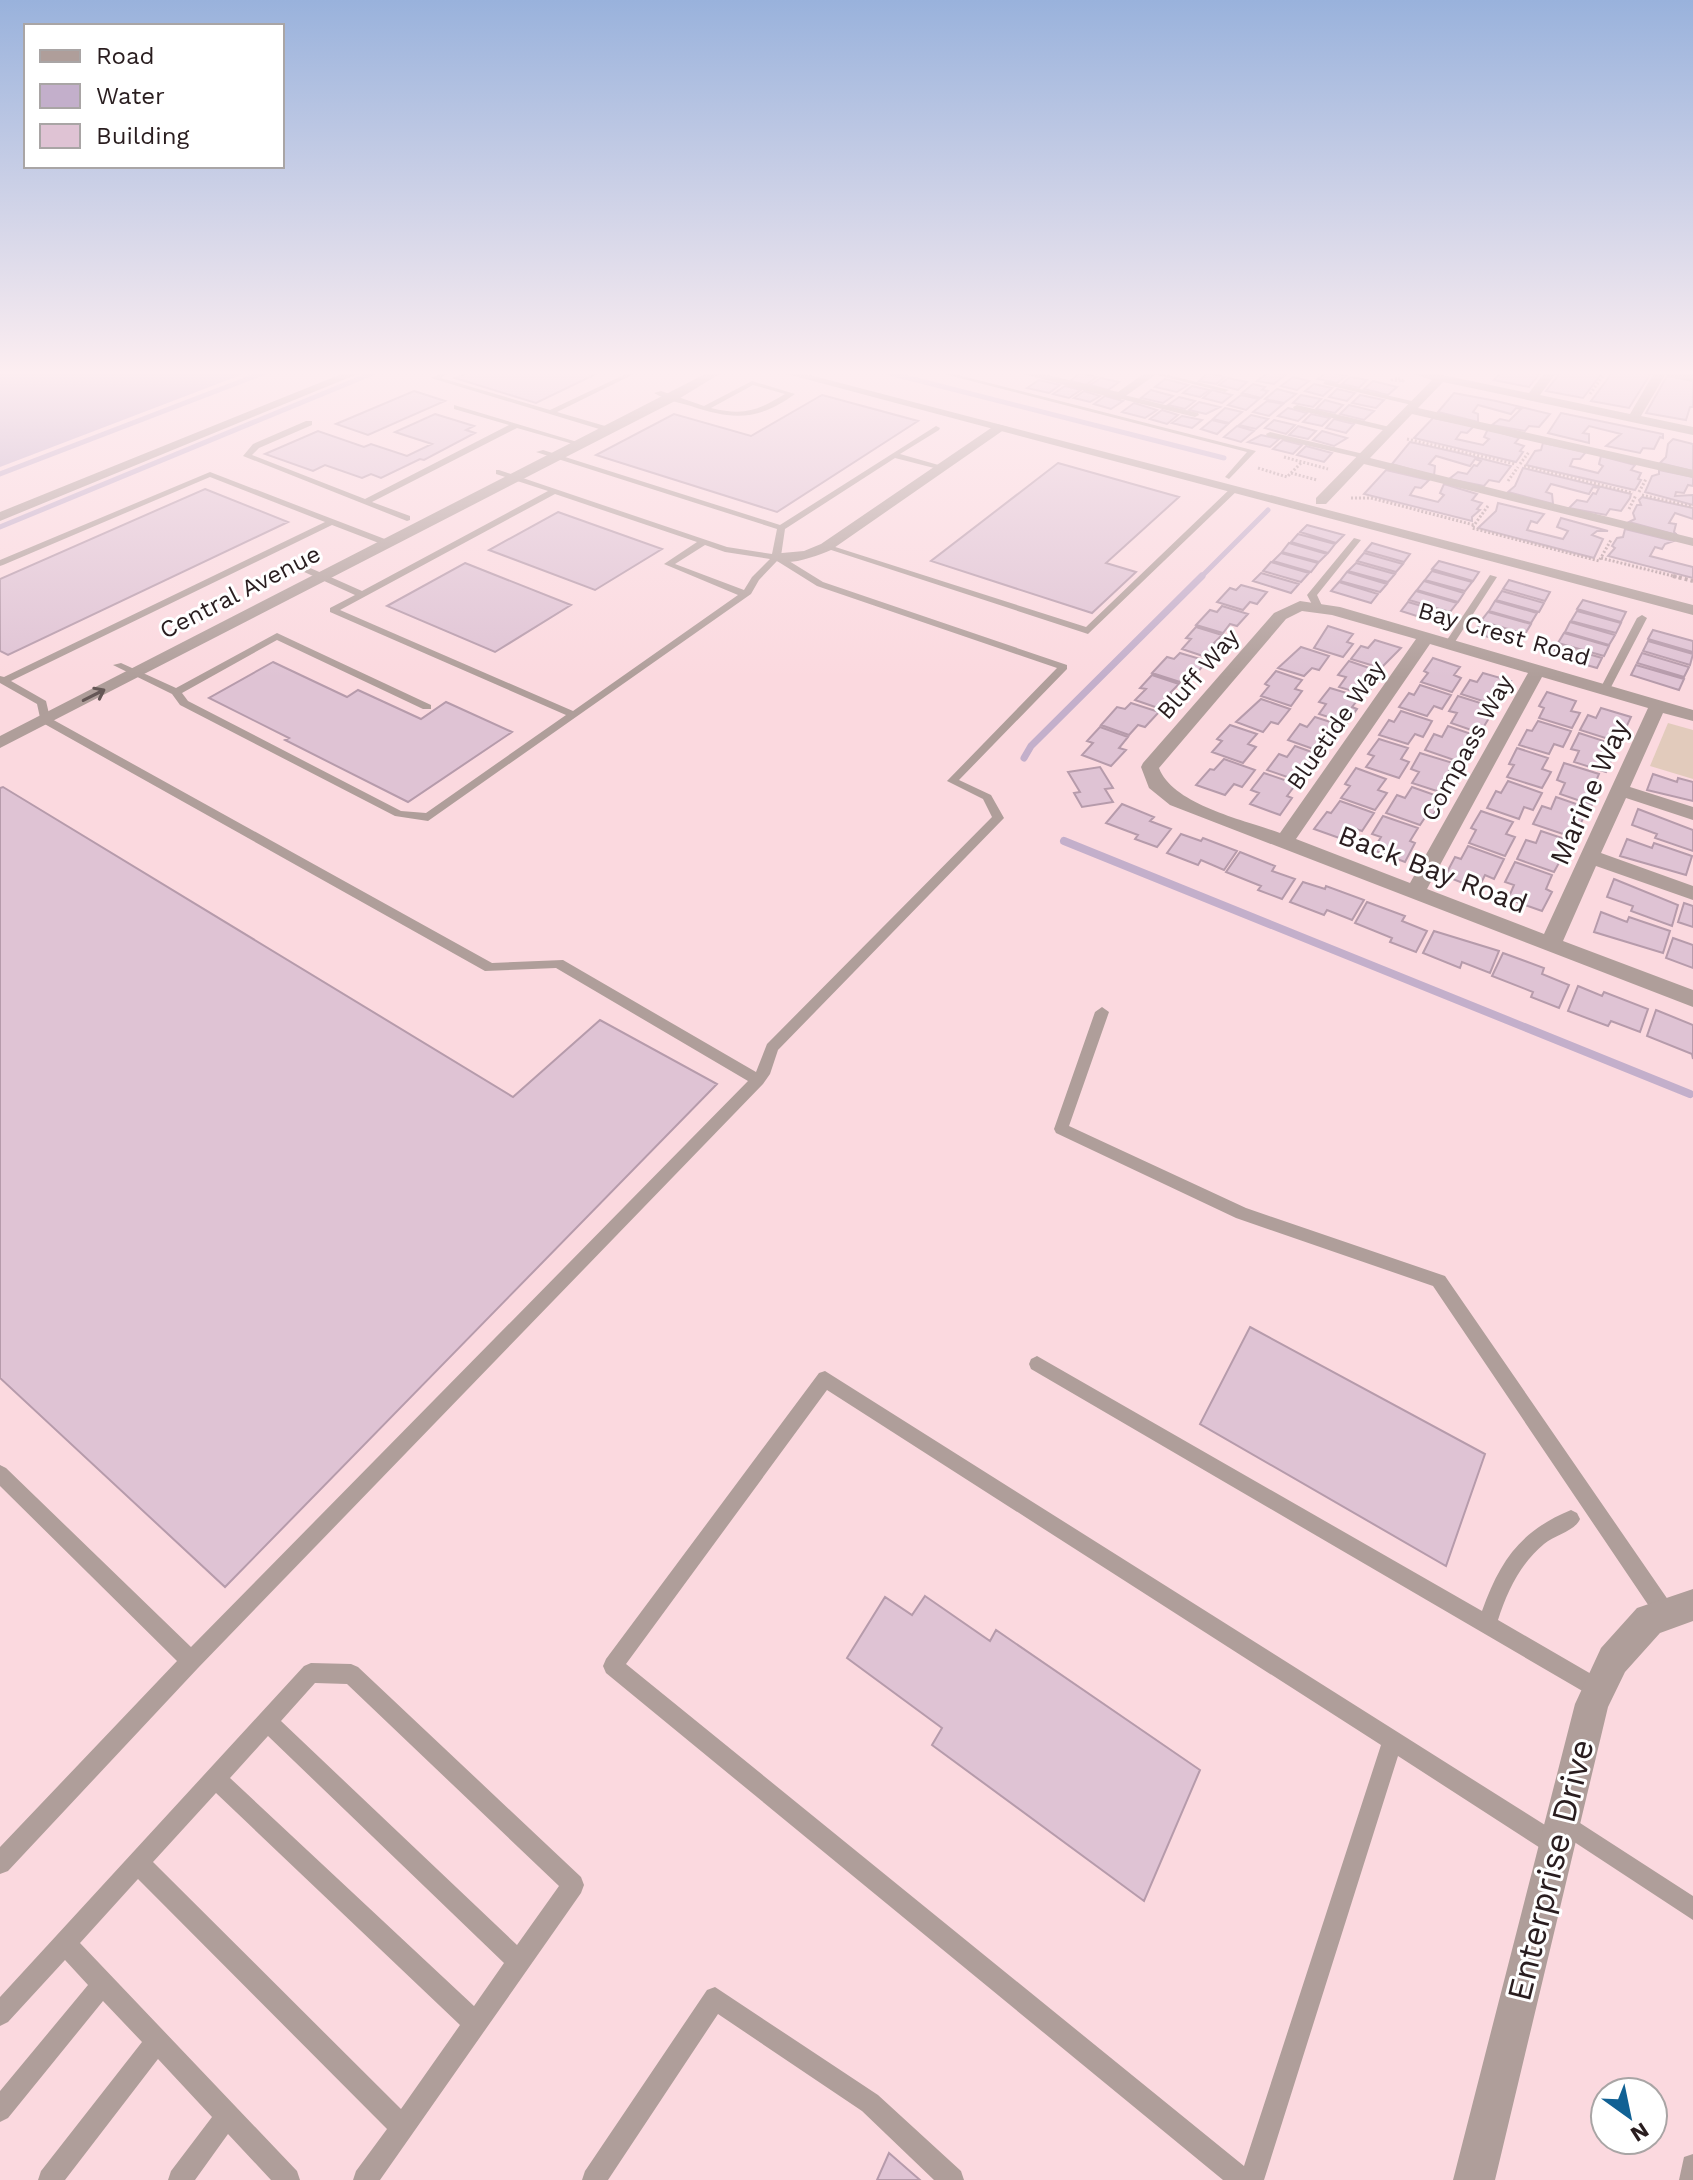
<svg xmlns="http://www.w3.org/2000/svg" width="1693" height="2180" viewBox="0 0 1693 2180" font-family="'Work Sans',sans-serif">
  <rect width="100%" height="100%" fill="#fbd9df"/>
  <path fill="#e2cbbc" d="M1668 723 1693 730V779L1650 766Z"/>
  <path fill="#c3afcb" d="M0 373H246L0 467Z"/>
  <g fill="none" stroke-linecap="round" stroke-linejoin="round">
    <path stroke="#c3afcb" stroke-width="5" d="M889 373 1224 458
      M0 474 263 373
      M0 527 373 373
      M1200 578 1268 510"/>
    <path stroke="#c3afcb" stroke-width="7" d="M1024 758 1031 746 1202 576"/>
    <path stroke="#c3afcb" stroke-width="8" d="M1064 841 1690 1094"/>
  </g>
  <path fill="#dfc3d4" stroke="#b69bab" stroke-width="2" d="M467 373H598L536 403 455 378Z
    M1080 373 1097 377 1086 385 1070 381Z
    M1208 373 1225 377 1216 384 1199 381Z
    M1267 373H1275L1285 375 1274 384 1257 381Z
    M1326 373H1333L1346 376 1337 383 1318 379Z
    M1500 373H1540L1529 387 1494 380Z
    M1560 373H1602L1583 398 1546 391Z
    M1612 373H1651L1629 408 1591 401Z
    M1667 376 1693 381V407H1690L1686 420 1646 413Z
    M1293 377 1309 381 1297 390 1281 386Z
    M1350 377 1367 380 1359 388 1342 384Z
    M1101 378 1119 382 1108 390 1090 385Z
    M1228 378 1247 382 1238 390 1219 385Z
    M1165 379 1188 385 1177 392 1155 387Z
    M1039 380 1060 385 1049 393 1027 388Z
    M1373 381 1397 387 1388 395 1364 389Z
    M1253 384 1265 387 1262 390 1268 391 1261 398 1242 393Z
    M1314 384 1332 388 1323 396 1305 391Z
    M1065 386 1081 390 1069 398 1053 394Z
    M1192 386 1209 390 1200 397 1183 393Z
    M1277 389 1296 394 1284 403 1265 399Z
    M1337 389 1355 393 1347 401 1329 397Z
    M1151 390 1173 396 1163 403 1141 398Z
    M1212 390 1232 395 1222 403 1203 398Z
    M414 391 445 401 368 435 336 424Z
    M1084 391 1100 396 1090 402 1074 398Z
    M1454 393 1496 401 1550 414 1539 427 1529 426 1525 431 1492 425 1500 419 1509 421 1521 409 1516 408 1511 414 1478 405 1473 412 1478 414V422L1438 412Z
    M822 395 918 421 777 512 596 455 674 414 751 436Z
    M1241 395 1259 399 1246 410 1228 405Z
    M1301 395 1321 399 1313 407 1293 403Z
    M1360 395 1384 400 1376 408 1352 403Z
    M1105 396 1123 401 1111 409 1094 404Z
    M1179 397 1195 401 1185 409 1168 405Z
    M1325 400 1343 405 1335 413 1316 409Z
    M1267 401 1283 404 1269 416 1253 412Z
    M1199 402 1220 407 1206 414 1189 410Z
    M1134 403 1157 410 1145 418 1122 412Z
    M1349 405 1374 411 1364 420 1340 414Z
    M1225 408 1242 412 1229 423 1213 419Z
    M1288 408 1307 413 1298 421 1278 416Z
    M1162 410 1178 415 1167 424 1150 419Z
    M1561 413 1663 434V438L1660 437 1654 449 1643 448 1640 453 1606 446 1621 434 1589 426 1583 433 1589 434V443L1548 433Z
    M435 414 474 426 466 430 475 433 424 460 420 459 381 478 371 474 362 478 325 465 313 471 265 454 318 431 364 447 371 444 407 456 432 444 395 432Z
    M1311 414 1330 418 1322 426 1303 422Z
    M1251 415 1268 419 1256 429 1239 425Z
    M1182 416 1202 420 1192 428 1172 423Z
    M1433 418 1474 426 1467 433 1461 432 1456 439 1483 445 1489 439 1484 437 1488 429 1519 438 1515 443 1524 446 1520 451 1523 452 1516 462 1414 438Z
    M1334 419 1354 424 1346 433 1326 428Z
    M1212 420 1228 424 1217 434 1201 429Z
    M1274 420 1295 425 1286 434 1265 428Z
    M1237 426 1254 431 1241 442 1224 437Z
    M1298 426 1316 431 1308 439 1289 435Z
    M1322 431 1347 438 1334 446 1313 440Z
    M1261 435 1279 439 1270 447 1248 442Z
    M1673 439 1693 444V471L1660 463 1666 457 1668 444Z
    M1283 440 1302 445 1293 454 1273 449Z
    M1410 442 1455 452 1511 466 1499 482 1489 480 1484 486 1449 479 1458 472 1467 474 1474 465 1477 466 1481 461 1475 459 1470 466 1436 456 1429 464 1435 466 1434 476 1392 464Z
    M1543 443 1586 452 1580 459H1573L1570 466 1598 473 1603 466 1599 464 1601 456 1635 465 1631 470 1641 473 1638 479 1641 480 1635 490 1526 465 1535 451 1541 450Z
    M1306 446 1332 453 1324 462 1297 455Z
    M1058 463 1179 497 1106 563 1136 572 1092 613 931 561Z
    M1523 468 1631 494 1630 498 1621 511 1610 509 1606 515 1569 508 1577 500 1587 502 1593 493 1596 494 1599 488 1593 487 1589 494 1551 484 1546 492 1552 494 1553 504 1508 492 1515 486Z
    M1386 470 1429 480 1421 488 1415 487 1410 495 1438 502 1444 495 1440 493 1444 484 1477 494 1472 500 1482 503 1477 509 1480 510 1472 517V521L1364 494Z
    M1659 470 1693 477V486L1688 485 1684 493 1676 492 1675 496 1693 495V505L1645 492 1652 476 1659 474Z
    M205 489 288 522 8 655 0 651V579Z
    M1642 497 1693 508V519L1675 513 1669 523 1676 524 1674 532 1677 535 1629 522 1635 519 1633 513 1637 505H1641L1639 500Z
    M1498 503 1544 514 1537 523 1531 521 1527 530 1563 539 1568 531 1557 527 1561 518 1608 531H1597L1592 535 1603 539 1594 558 1478 528 1496 511Z
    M558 512 662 549 595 590 489 550Z
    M1307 525 1344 535 1336 543 1300 532Z
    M1625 529 1674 541 1665 544 1662 549 1655 547 1650 556 1693 567V578L1608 556 1615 548 1612 546 1617 538 1623 537Z
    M1298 534 1335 544 1328 553 1291 542Z
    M1289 543 1327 554 1319 562 1282 552Z
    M1372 543 1410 554 1404 562 1365 551Z
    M1281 553 1318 563 1311 572 1273 561Z
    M1364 553 1403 564 1396 572 1357 561Z
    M1439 561 1479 572 1473 581 1432 569Z
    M1271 562 1309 573 1301 582 1263 571Z
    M465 563 571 605 495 652 387 606Z
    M1356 563 1395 574 1388 582 1348 571Z
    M1432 571 1472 582 1465 591 1425 580Z
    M1347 572 1387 584 1380 592 1340 581Z
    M1261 573 1299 584 1291 593 1253 581Z
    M1509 580 1550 592 1545 601 1503 589Z
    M1424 581 1464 593 1458 602 1417 590Z
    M1339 582 1378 594 1371 603 1331 591Z
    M1241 585 1267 592 1257 604 1250 602 1243 610 1217 602 1230 588 1236 590Z
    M1416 591 1457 603 1450 612 1409 600Z
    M1502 591 1544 603 1539 612 1496 600Z
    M1583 600 1626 612 1621 622 1577 609Z
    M1495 601 1537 613 1531 623 1489 611Z
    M1408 602 1449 614 1442 624 1401 611Z
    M1222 606 1248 614 1237 626 1230 624 1223 633 1196 625 1210 610 1217 612Z
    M1577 611 1621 623 1616 633 1571 621Z
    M1488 612 1531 624 1525 634 1481 621Z
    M1570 622 1615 635 1609 645 1565 632Z
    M1480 623 1524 636 1517 645 1474 633Z
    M1328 626 1353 634 1347 642 1353 644 1343 657 1314 648Z
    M1196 627 1222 635 1214 643 1221 645 1209 658 1182 649 1191 639 1186 638Z
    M1653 630 1693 641V652L1648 639Z
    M1564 633 1609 646 1604 656 1558 643Z
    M1375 640 1401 648 1381 668 1351 659 1361 646 1368 648Z
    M1648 641 1693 654 1690 665 1643 651Z
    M1557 645 1602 658 1597 668 1551 655Z
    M1301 647 1329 656 1319 670 1312 668 1304 676 1278 668Z
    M1180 653 1207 661 1195 675 1188 673 1180 682 1152 673 1167 657 1174 659Z
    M1642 653 1689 667 1684 677 1637 663Z
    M1433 658 1460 667 1454 675 1461 678 1452 692 1421 682 1428 673 1424 671Z
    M1349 661 1378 671 1371 680 1376 682 1366 695 1339 687 1346 677 1338 675Z
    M273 662 347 697 358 690 421 719 446 702 512 732 408 802 285 740 289 738 209 698Z
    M1636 665 1684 679 1679 690 1631 675Z
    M1276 671 1302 680 1295 689 1302 691 1291 706 1261 696 1269 686 1265 684Z
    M1483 673 1511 681 1503 695 1498 694 1492 704 1461 694 1470 680 1477 682Z
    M1152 675 1179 684 1170 693 1177 696 1164 710 1135 700 1146 689 1140 688Z
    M1420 685 1451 695 1442 709 1434 706 1427 716 1399 707 1409 693 1414 695Z
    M1330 688 1360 697 1352 707 1357 709 1347 723 1319 714 1326 704 1319 702Z
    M1547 692 1576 701 1571 711 1580 713 1572 728 1539 718 1544 708 1539 706Z
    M1458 696 1490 706 1484 716 1489 718 1480 733 1451 723 1457 713 1449 711Z
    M1261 699 1290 709 1278 724 1271 722 1263 732 1236 722Z
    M1131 703 1159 712 1145 727 1138 725 1129 735 1101 725 1117 707 1125 709Z
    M1601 708 1631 717 1624 732 1619 730 1615 741 1580 730 1588 715 1596 718Z
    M1401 711 1432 721 1423 737 1415 734 1408 744 1379 735 1389 720 1394 722Z
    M1315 717 1343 726 1332 741 1327 740 1319 751 1288 740 1300 724 1307 727Z
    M1538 721 1571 731 1563 747 1554 744 1549 754 1519 745 1527 730 1532 731Z
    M1230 725 1257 734 1248 744 1256 747 1243 763 1212 752 1222 741 1217 739Z
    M1448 726 1477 736 1469 751 1464 749 1457 761 1425 750 1434 734 1442 737Z
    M1100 727 1128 737 1119 748 1126 750 1111 766 1082 755 1093 743 1087 741Z
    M1579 733 1613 744 1608 755 1613 756 1606 772 1574 762 1579 751 1571 749Z
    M1379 739 1408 748 1401 759 1409 762 1399 778 1366 767 1374 756 1368 754Z
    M1295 746 1323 756 1312 771 1307 770 1299 781 1267 770 1279 754 1287 757Z
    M1517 748 1548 758 1542 769 1551 772 1542 788 1507 777 1514 765 1509 764Z
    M1420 753 1453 763 1447 775 1452 777 1443 793 1412 783 1419 772 1411 769Z
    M1224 759 1255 770 1242 787 1234 784 1225 795 1196 785 1210 769 1214 770Z
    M1564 763 1599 774 1594 786 1600 788 1592 805 1560 794 1565 783 1557 780Z
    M1100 767 1113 788 1105 789 1113 802 1082 807 1074 793 1080 792 1068 772Z
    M1356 768 1386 779 1378 790 1387 793 1375 810 1341 798 1350 786 1345 784Z
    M1264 773 1296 784 1287 796 1292 798 1280 815 1250 804 1259 793 1251 790Z
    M1653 774 1677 782 1678 778 1693 782V801L1647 790Z
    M1508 781 1542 793 1533 810 1524 807 1519 819 1487 808 1496 791 1501 793Z
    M3 787 513 1097 600 1020 717 1084 225 1587 0 1378V788Z
    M1412 787 1443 798 1433 815 1428 813 1420 825 1386 813 1397 795 1405 798Z
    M1556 797 1588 808 1580 825 1575 823 1569 836 1533 824 1542 806 1551 809Z
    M1340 801 1374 813 1362 831 1353 828 1345 840 1314 829 1327 812 1331 813Z
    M1122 804 1154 817 1150 821 1171 829 1157 847 1135 839 1138 835 1106 823Z
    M1638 809 1693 830V851L1655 838 1657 834 1632 825Z
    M1481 811 1513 822 1506 834 1515 837 1505 856 1469 843 1476 830 1471 828Z
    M1383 816 1418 828 1410 841 1415 843 1405 862 1373 850 1381 837 1372 834Z
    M1541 831 1574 842 1566 861 1561 859 1554 872 1517 859 1526 840 1536 843Z
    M1181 834 1201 841 1203 838 1237 851 1224 870 1201 860 1198 865 1167 853Z
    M1627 839 1652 848 1654 843 1692 856 1686 875 1620 856Z
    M1468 846 1504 859 1494 879 1485 875 1478 889 1445 876 1455 857 1461 859Z
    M1240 852 1275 866 1272 871 1295 879 1282 899 1258 890 1261 886 1226 872Z
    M1515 862 1552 875 1546 889 1552 892 1542 911 1508 899 1514 885 1505 882Z
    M1614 879 1678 905 1672 926 1631 911 1633 906 1607 897Z
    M1303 882 1325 889 1326 886 1364 900 1352 920 1327 910 1324 915 1290 902Z
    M1367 902 1405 916 1402 921 1427 931 1416 952 1390 942 1392 938 1355 923Z
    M1684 903 1693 906V927L1678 922Z
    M1601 912 1627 922 1629 917 1670 931 1663 953 1594 932Z
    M1434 931 1499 951 1490 973 1462 962 1460 968 1423 953Z
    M1673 938 1693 945V968L1666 958Z
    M1503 953 1544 968 1542 974 1569 985 1559 1008 1531 997 1533 992 1492 976Z
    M1578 986 1602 996 1604 992 1648 1009 1640 1032 1611 1021 1608 1026 1568 1011Z
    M1656 1010 1693 1025V1059L1692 1054 1647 1036Z
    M1250 1327 1485 1454 1446 1566 1200 1424Z
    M925 1596 990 1641 996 1630 1200 1770 1144 1901 932 1745 942 1728 847 1658 885 1597 912 1615Z
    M889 2153 920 2180H877Z"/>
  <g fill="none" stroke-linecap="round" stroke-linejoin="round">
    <path stroke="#b3999e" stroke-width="3" stroke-dasharray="2 2" stroke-linecap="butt" d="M1398 378 1403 381 1392 380Z
      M1590 394 1605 373
      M1407 439 1515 464
      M1284 457 1328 469
      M1520 464 1529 452
      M1524 466 1633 493
      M1258 468 1287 477 1302 462
      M1291 473 1317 480
      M1508 481 1518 467
      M1639 492 1646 479
      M1642 495 1693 507
      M1351 498H1371L1474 525
      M1488 506 1472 528 1599 561 1611 540
      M1629 509 1636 495
      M1601 558 1681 578"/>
    <path stroke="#b3999e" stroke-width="4" stroke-dasharray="3 3" stroke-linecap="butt" d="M1673 576 1693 581"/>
    <path fill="#af9e9a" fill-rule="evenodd" d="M441 373H449L441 378 550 410 628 373H636L557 412 612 428V432H609L431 378Z
      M940 373H950L1256 451 1229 479 1225 477 1247 452Z
      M1149 373H1160L1229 390 1225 392Z
      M752 381 795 394C758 421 732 420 691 406 679 403 665 399 654 393L661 391 704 406ZM753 385 785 394C757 411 744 416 711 408Z
      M1325 381 1416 402 1420 404 1416 406 1323 384Z
      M1120 394 1198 413 1199 415 1195 417 1117 398Z
      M454 405 584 444 580 446 517 428 372 502 410 516V520L407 521 243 456 253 444 306 421H312V425L259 448 252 455 365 499 509 425 454 409Z
      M1297 405 1394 428 1395 430 1391 432 1294 409 1293 407Z
      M936 426 940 428 939 430 900 454 942 466V470L895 458 785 529 781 556 823 582 1067 665V669L959 780 991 795 1004 818 778 1050 770 1074 763 1084 198 1668 8 1871 0 1874V1847L177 1661 0 1486V1465L6 1468 191 1647 748 1081 556 968 485 971 41 722 37 704 0 683V676L4 677 325 522 210 477 3 565 0 566V560L210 472 390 541V545H384L332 525 11 681 46 701 50 718 492 963 563 960 756 1072 767 1044 992 817 983 799 947 781 1057 668 817 586 777 561 759 580 751 594 428 821 395 816 180 705 172 694 113 665 121 663 176 688 277 633 431 705V709H423L277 640 182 693 188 701 401 811 426 813 566 715 330 612V608L355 595 302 571V567H308L362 591 548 491 496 474V470H499L727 547 772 554 777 529 536 452 543 450 780 525ZM555 494 697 542 664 564 738 595 573 711 340 610ZM705 545 725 552 770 559 752 577 744 590 675 564Z
      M1270 432 1368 455 1369 457 1365 459 1267 436 1266 434Z
      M1233 486 1240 488 1088 634 822 547 829 545 1086 627Z
      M1354 538 1361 540 1317 595 1323 608 1315 610 1307 595Z
      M1490 575 1497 577 1453 645H1447L1445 643Z
      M1642 615 1647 618 1610 689 1601 691 1600 689 1637 618Z
      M1102 1007 1109 1012 1069 1126 1246 1208 1445 1276 1673 1607 1676 1614 1673 1621 1666 1624 1659 1621 1433 1286 1236 1218 1056 1133 1054 1129 1095 1012Z
      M1037 1356 1482 1611C1500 1561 1520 1531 1571 1510L1577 1513 1580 1519C1575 1531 1555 1535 1544 1544 1520 1564 1507 1592 1498 1620L1605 1682 1608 1689 1605 1696 1598 1699 1591 1696 1031 1369 1029 1364 1031 1359Z
      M825 1371 1564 1837 1567 1845 1564 1853 1556 1856 1548 1853 1398 1756 1264 2180H1223L606 1673 603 1666 606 1659 819 1373ZM827 1390 1381 1745 1244 2166 626 1664Z
      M311 1663 351 1664 358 1667 581 1877 584 1885 581 1893 380 2180H353L356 2171 387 2129 138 1879 80 1943 297 2171 300 2180H271L228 2134 195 2180H168L171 2171 212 2117 158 2059 65 2180H38L41 2171 142 2042 103 2001 8 2118 0 2122V2091L88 1985 65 1960 8 2022 0 2026V1997L304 1666ZM315 1683 347 1684 559 1886 517 1945 281 1721ZM268 1736 504 1963 474 2006 230 1778ZM216 1793 460 2025 401 2109 153 1862Z
      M1563 1812 1693 1896V1920L1556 1830 1552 1823 1556 1816Z
      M715 1987 878 2095 961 2171 964 2180H934L862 2111 718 2014 608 2180H582L585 2171 707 1990Z
      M1693 2154V2180H1679L1684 2157Z"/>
    <path fill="#af9e9a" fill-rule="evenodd" d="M344 373H360L0 521V512Z
      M1020 373H1040L1118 392 1145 373H1158L1120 400Z
      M1411 373H1433L1529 393 1544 373H1556L1540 395 1630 414 1654 373 1693 374V382L1665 375 1641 416 1693 427V435L1443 382 1418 408 1693 470V478L1412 414 1370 458 1693 538V546L1364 464 1326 504H1316V498L1432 380Z
      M997 424 1008 427 831 550C814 557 784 569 768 557L771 554 804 551 821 544Z
      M1300 601 1340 607 1693 710V721L1663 713 1630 787 1693 807V820L1626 798 1601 853 1693 886V900L1596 866 1563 941 1693 990V1007L1170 805 1149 788 1141 767 1143 763 1274 613ZM1302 611 1332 615 1416 639 1280 833C1245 820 1173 805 1159 768L1286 619ZM1430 644 1528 673 1410 883 1296 839ZM1542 677 1648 708 1544 934 1427 889Z"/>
    <path fill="#af9e9a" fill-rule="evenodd" d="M707 373H721L677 400 0 748V736Z
      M783 373H802L1693 605V615Z
      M1693 1589V1621L1660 1633 1625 1672 1608 1707 1495 2180H1453L1575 1704 1601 1648 1637 1608Z"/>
  </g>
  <defs><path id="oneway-shaft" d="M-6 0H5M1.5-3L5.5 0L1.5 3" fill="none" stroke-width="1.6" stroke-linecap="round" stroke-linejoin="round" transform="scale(2)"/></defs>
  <use stroke="#655756" href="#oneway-shaft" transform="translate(94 695) rotate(-27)"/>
  <linearGradient id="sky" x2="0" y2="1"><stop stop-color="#99b2dc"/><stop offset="0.55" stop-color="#fdeef1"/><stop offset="1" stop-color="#fdeef1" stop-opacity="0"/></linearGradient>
  <rect width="1693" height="678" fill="url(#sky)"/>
  <g text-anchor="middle" stroke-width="6" stroke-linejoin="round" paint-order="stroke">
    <g font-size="24" fill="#291d1f" stroke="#fff">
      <text transform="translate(240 592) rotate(-27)" y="8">Central Avenue</text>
      <text transform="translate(1504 634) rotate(16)" y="8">Bay Crest Road</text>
      <text transform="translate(1198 674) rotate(-49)" y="8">Bluff Way</text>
      <text transform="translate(1336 725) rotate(-55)" y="8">Bluetide Way</text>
      <text transform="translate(1467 748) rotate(-61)" y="8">Compass Way</text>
    </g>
    <g font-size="28" fill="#291d1f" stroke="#fff">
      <text transform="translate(1589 792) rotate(-66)" y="10">Marine Way</text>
      <text transform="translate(1433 869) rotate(21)" y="10">Back Bay Road</text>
    </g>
    <g font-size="34" fill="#291d1f" stroke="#fff">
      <text transform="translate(1550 1870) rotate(-76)" y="12">Enterprise Drive</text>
    </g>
  </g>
  <rect x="24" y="24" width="260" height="144" fill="#ffffff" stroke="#a9a5a5" stroke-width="2"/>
  <rect x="40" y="50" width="40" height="12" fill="#af9e9a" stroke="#a9a5a5" stroke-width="2"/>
  <text x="96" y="64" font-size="24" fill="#291d1f">Road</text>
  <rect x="40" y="84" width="40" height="24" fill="#c3afcb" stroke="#a9a5a5" stroke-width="2"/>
  <text x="96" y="104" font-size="24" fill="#291d1f">Water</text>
  <rect x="40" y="124" width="40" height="24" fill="#dfc3d4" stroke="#a9a5a5" stroke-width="2"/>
  <text x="96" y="144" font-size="24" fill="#291d1f">Building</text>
  <g transform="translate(1629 2116) rotate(147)"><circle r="38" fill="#ffffff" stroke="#a9a5a5" stroke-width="2"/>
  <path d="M0-6L14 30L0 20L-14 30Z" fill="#116194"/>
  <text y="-12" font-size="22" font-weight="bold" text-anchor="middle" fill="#291d1f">N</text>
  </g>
</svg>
